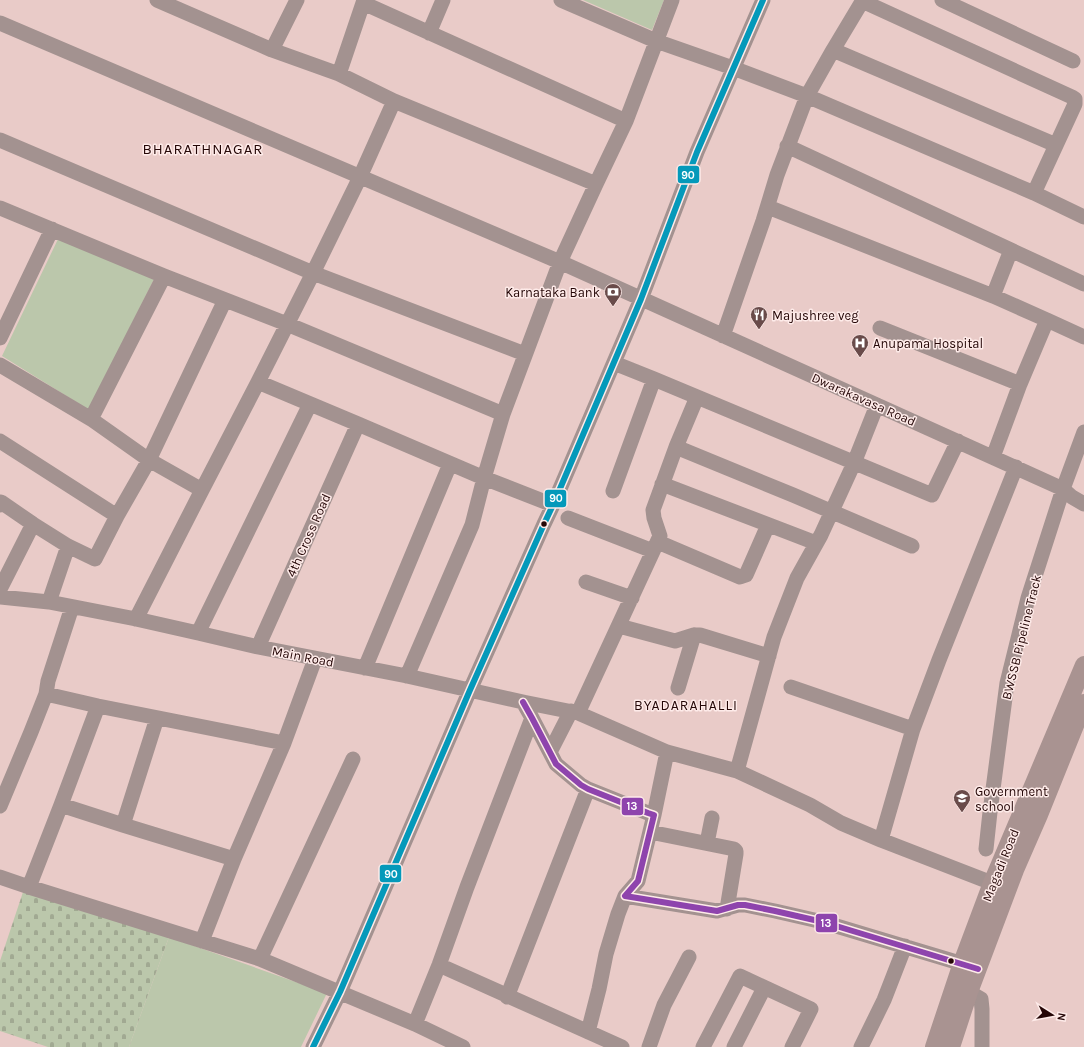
<svg xmlns="http://www.w3.org/2000/svg" width="1084" height="1047" viewBox="0 0 1084 1047" font-family="Karla,sans-serif">
  <defs>
    <pattern id="cemetery-stones" width="16" height="16" patternUnits="userSpaceOnUse"><rect width="16" height="16" fill="#bbc7ab"/><path d="M2 7V4a2 2 0 0 1 4 0v3zM10 15v-3a2 2 0 0 1 4 0v3z" fill="#a1a992"/></pattern>
  </defs>
  <rect width="100%" height="100%" fill="#e9cbc8"/>
  <path fill="#bbc7ab" d="M583 0H664L652 30Z
    M59 237 154 279 89 410 2 356Z
    M169 937 327 993 301 1047H129Z"/>
  <path fill="url(#cemetery-stones)" d="M23 892 169 937 129 1047H48L0 1031V961Z"/>
  <g fill="none" stroke-linecap="round" stroke-linejoin="round">
    <path stroke="#a39290" stroke-width="15" d="M157 0 272 50 339 74 394 101 596 184
      M561 0 656 41 733 68 807 96 1034 193 1084 217
      M942 0 1073 61
      M862 1 1072 97 1075 99V104L1034 193
      M363 3 626 121
      M0 23 560 262 1063 489 1072 497 1084 504
      M429 33 443 0
      M272 50 297 0
      M833 50 1056 145
      M339 74 364 0
      M0 140 313 273 525 354
      M787 146 1084 284
      M768 207 993 296 1047 320 1020 384 993 457
      M0 208 164 276 287 324 503 414
      M993 296 1011 250
      M1047 320 1084 337
      M880 328 1020 384
      M723 336 763 221 777 175 807 96 833 50 863 0
      M0 338 52 229
      M614 363 654 379 932 495 958 441
      M0 365 91 419 149 460 202 490
      M258 382 358 424 484 478 553 505
      M91 419 164 276
      M0 441 117 516
      M676 447 793 495 912 546
      M662 484 816 543
      M613 491 654 379
      M0 505 1 502 33 524 68 546 95 559 117 516 149 460 225 300
      M568 518 653 551
      M658 542 740 577 746 575 768 525
      M586 582 632 598
      M0 589 33 524
      M0 597 49 602 136 619 198 633 258 647 407 676 523 702 578 713 667 752 737 771 810 805 841 823 881 840
      M49 602 68 546
      M136 619 202 490 258 382 313 273 360 177 394 101
      M619 626 675 641 694 635H700L769 656
      M198 633 310 404
      M258 647 358 424
      M365 668 450 464
      M407 676 472 525 484 478 503 414 560 262 596 184 626 121 672 0
      M791 687 913 729
      M678 688 694 635
      M46 694 98 706 284 743
      M523 702 532 718 556 764 581 785 588 789 648 813 654 815 638 881 625 896 717 911 738 905H745L775 911 823 922 973 967
      M578 713 660 536 654 518 653 510 676 447 697 397
      M550 752 571 711
      M737 771 774 637 797 578 821 535 854 463 877 405
      M61 805 123 825 234 859
      M0 806 31 732 46 694 48 681 72 607
      M654 815 667 752
      M123 825 157 718
      M650 832 734 849 736 851V854L727 909
      M707 843 712 818
      M986 849 990 812 1007 683 1028 598 1063 489 1084 432
      M0 877 29 887 260 959 415 1024 463 1047
      M992 883 881 840 913 729 939 660 1016 467
      M29 887 61 805 98 706
      M202 941 234 859 284 743 315 659
      M260 959 353 759
      M439 965 622 1047
      M959 988 969 992 981 999 982 1009V1047
      M507 997 588 789
      M415 1024 439 965 467 887 532 718
      M588 1032 599 989 606 954 618 914 625 896
      M313 1047 340 992 470 690 544 524 553 505 641 299 697 152 763 0
      M649 1047 664 1005 689 957
      M703 1047 740 976 811 1009 792 1047
      M734 1047 764 988
      M861 1047 884 1000 905 946"/>
    <path stroke="#a99391" stroke-width="18" d="M934 1047 962 963 992 883 1084 665
      M951 1047 969 992 1015 870 1039 815 1084 703"/>
    <defs>
      <path id="bus-1" d="M523 702 532 718 556 764 581 785 588 789 648 813 654 815 638 881 625 896 717 911 738 905H745L775 911 823 922 978 969"/>
      <path id="bus-2" d="M313 1047 340 992 470 690 544 524 553 505 641 299 697 152 763 0"/>
    </defs>
    <use href="#bus-1" stroke="#feebe9" stroke-width="9"/>
    <use href="#bus-2" stroke="#feebe9" stroke-width="9"/>
    <use href="#bus-1" stroke="#8e44ad" stroke-width="6"/>
    <use href="#bus-2" stroke="#0499ba" stroke-width="6"/>
  </g>
  <defs>
    <symbol id="bank-pin" viewBox="-11 -11 22 30"><path d="M0 17L-7.5 6A9.5 9.5 0 1 1 7.5 6Z" fill="#694b4a" stroke="#feebe9"/><path d="M-6-4H6V4H-6ZM0-2.3a2.3 2.3 0 1 0 0 4.6a2.3 2.3 0 1 0 0-4.6Z" fill="#fff"/></symbol>
    <symbol id="restaurant-pin" viewBox="-11 -11 22 30"><path d="M0 17L-7.5 6A9.5 9.5 0 1 1 7.5 6Z" fill="#694b4a" stroke="#feebe9"/><path d="M-5-6h1v4h1v-4h1v4h1v-4h1v5L-1.5 .5V6h-2V.5L-5-1ZM5-6V6H3V1.5H1.5Q1.5-4 5-6Z" fill="#fff"/></symbol>
    <symbol id="hospital-pin" viewBox="-11 -11 22 30"><path d="M0 17L-7.5 6A9.5 9.5 0 1 1 7.5 6Z" fill="#694b4a" stroke="#feebe9"/><path d="M-5-5h3v3.5h4V-5h3V5h-3V1.5h-4V5h-3Z" fill="#fff"/></symbol>
    <symbol id="school-pin" viewBox="-11 -11 22 30"><path d="M0 17L-7.5 6A9.5 9.5 0 1 1 7.5 6Z" fill="#694b4a" stroke="#feebe9"/><path d="M0-5L7-2L0 1L-7-2ZM-4 1L0 2.5L4 1V4Q0 6-4 4Z" fill="#fff"/></symbol>
  </defs>
  <g fill-rule="evenodd">
    <use href="#bank-pin" x="603" y="282" width="20" height="27"/>
    <use href="#restaurant-pin" x="749" y="305" width="20" height="27"/>
    <use href="#hospital-pin" x="850" y="333" width="20" height="27"/>
    <use href="#school-pin" x="952" y="788" width="20" height="27"/>
  </g>
  <g fill="#240606" stroke="#feebe9" stroke-width="1.5">
    <circle cx="544" cy="524" r="3.5"/>
    <circle cx="951" cy="961" r="3.5"/>
  </g>
  <g text-anchor="middle" stroke-width="3" stroke-linejoin="round" paint-order="stroke">
    <g font-size="13" fill="#240606" stroke="#feebe9" text-anchor="start">
      <text x="600" y="297" text-anchor="end">Karnataka Bank</text>
      <text x="772" y="320">Majushree veg</text>
      <text x="873" y="348">Anupama Hospital</text>
      <text x="975" y="796">Government<tspan x="975" dy="15">school</tspan></text>
    </g>
    <g font-size="13" fill="#240606" stroke="#feebe9">
      <text transform="translate(864 399) rotate(24)" y="5">Dwarakavasa Road</text>
      <text transform="translate(308 535) rotate(-66)" y="5">4th Cross Road</text>
      <text transform="translate(1021 637) rotate(-76)" y="5">BWSSB Pipeline Track</text>
      <text transform="translate(303 656) rotate(11)" y="5">Main Road</text>
      <text transform="translate(1000 865) rotate(-68)" y="5">Magadi Road</text>
    </g>
    <g font-size="14" letter-spacing="1" fill="#240606" stroke="#feebe9">
      <text x="686" y="710">BYADARAHALLI</text>
    </g>
    <g font-size="15" letter-spacing="1" fill="#240606" stroke="#feebe9">
      <text x="203" y="154">BHARATHNAGAR</text>
    </g>
  </g>
  <g stroke="#feebe9" stroke-width="1.5">
    <rect x="677" y="165" width="23" height="19" rx="4" fill="#0499ba"/>
    <rect x="544" y="489" width="23" height="19" rx="4" fill="#0499ba"/>
    <rect x="621" y="797" width="23" height="19" rx="4" fill="#8e44ad"/>
    <rect x="379" y="864" width="23" height="19" rx="4" fill="#0499ba"/>
    <rect x="815" y="913" width="23" height="20" rx="4" fill="#8e44ad"/>
  </g>
  <g font-size="11" text-anchor="middle" font-weight="bold" fill="#fff">
    <text x="688" y="179">90</text>
    <text x="556" y="502">90</text>
    <text x="632" y="810">13</text>
    <text x="391" y="878">90</text>
    <text x="826" y="927">13</text>
  </g>
  <g transform="translate(1052 1015) rotate(101)" stroke="#feebe9" stroke-width="3" paint-order="stroke">
  <path d="M0-3L7 15L0 10L-7 15Z" fill="#240606"/>
  <text y="-6" font-size="11" font-weight="bold" text-anchor="middle" fill="#240606">N</text>
  </g>
</svg>
